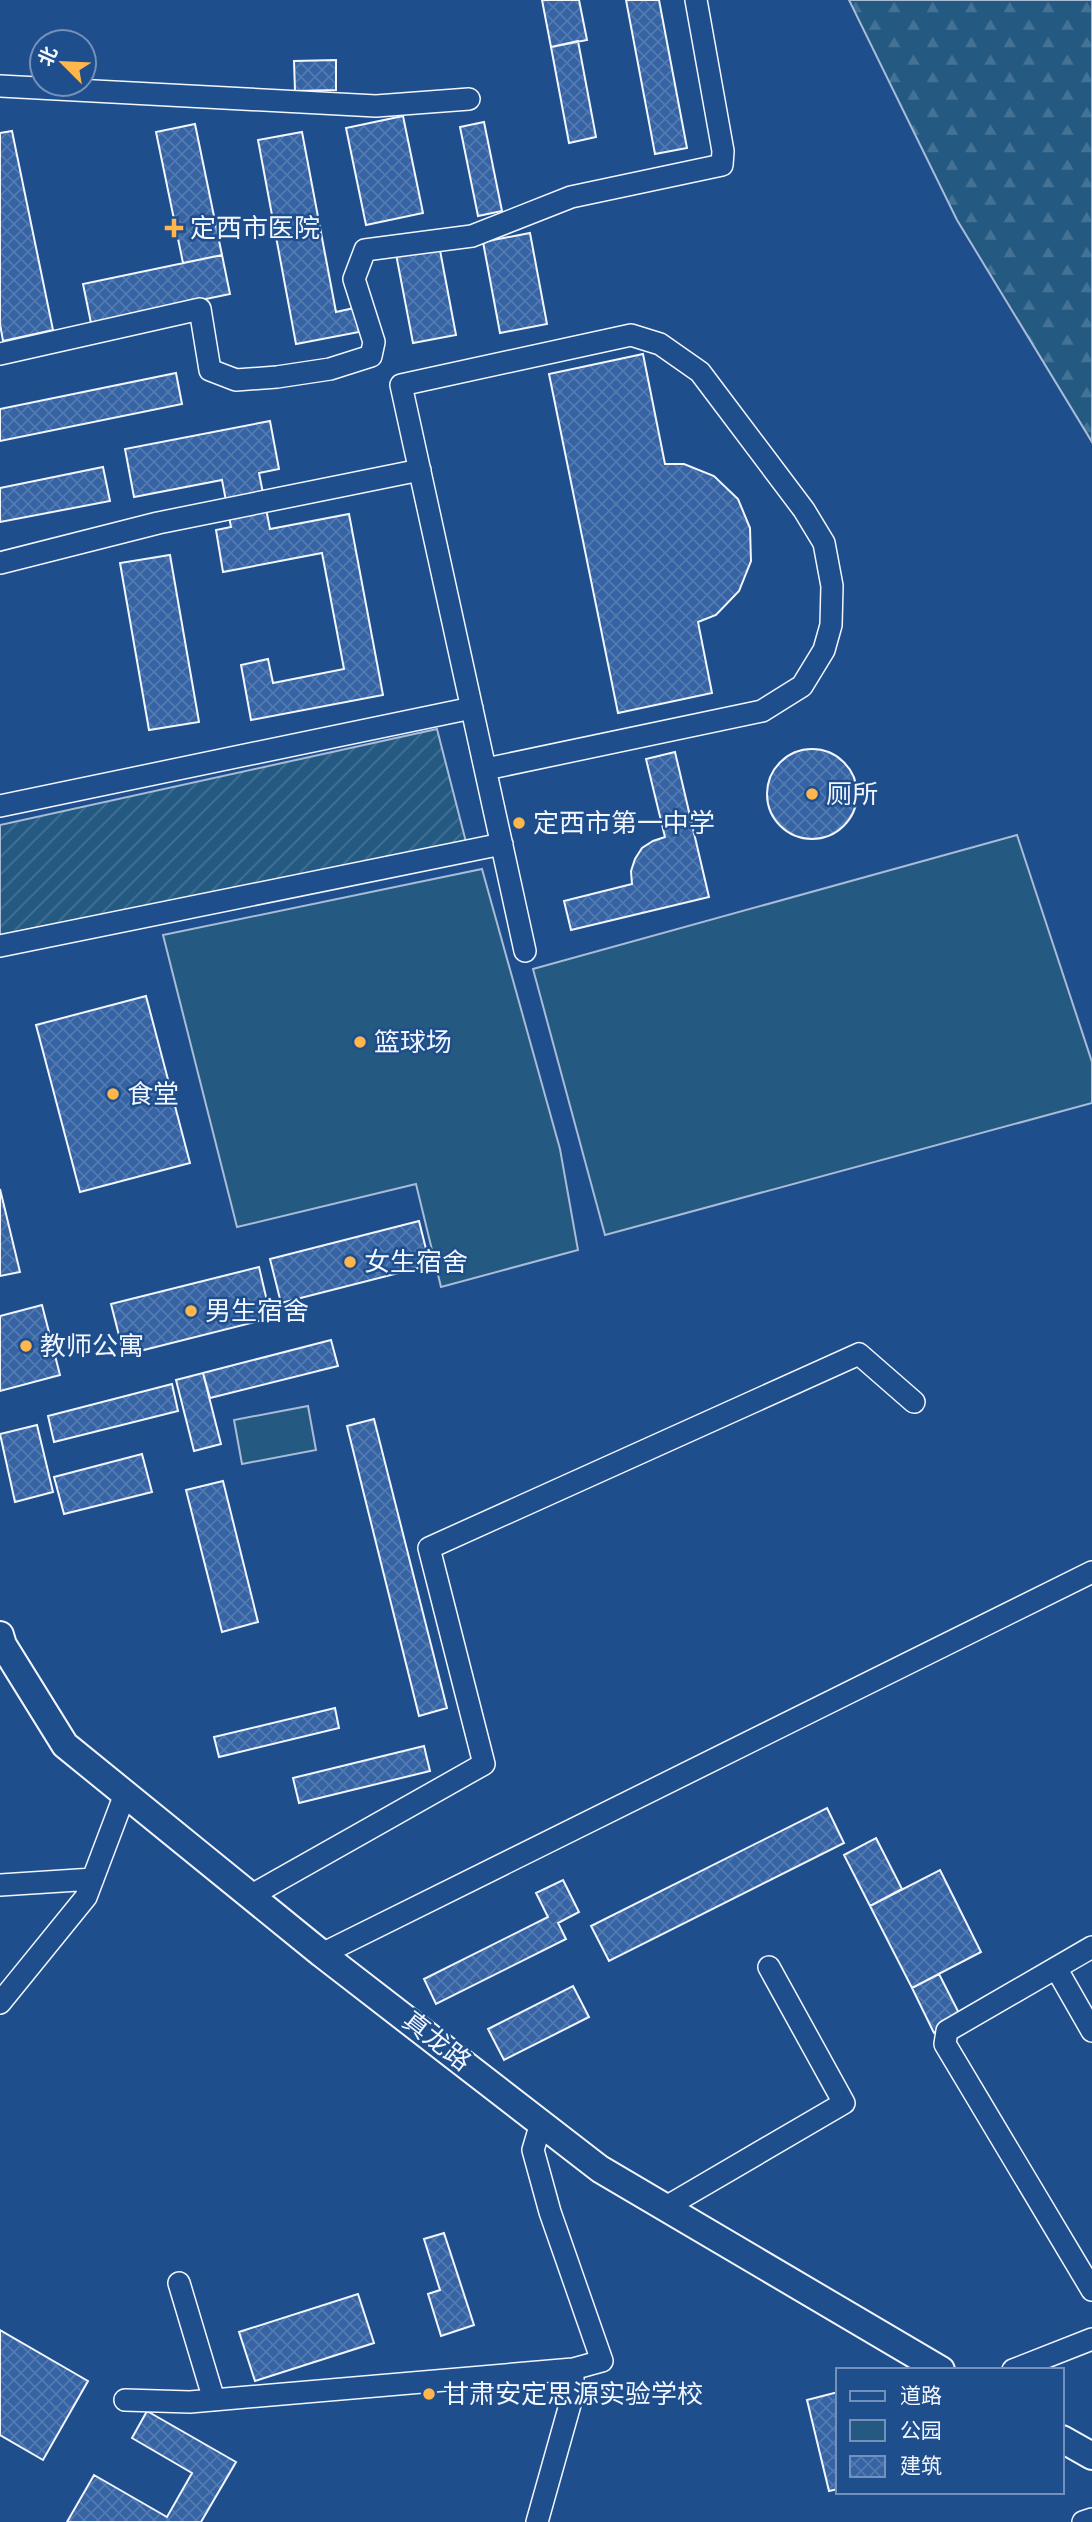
<svg xmlns="http://www.w3.org/2000/svg" width="1092" height="2522" viewBox="0 0 1092 2522" font-family="Karla,'Noto Sans SC',sans-serif">
  <defs>
    <pattern id="forest-firs" width="22" height="20" patternUnits="userSpaceOnUse" patternTransform="scale(1.75)"><rect width="22" height="20" fill="#245a82"/><path d="M5 1l3.5 6h-7zM16 11l3.5 6h-7z" fill="#447295"/></pattern>
    <pattern id="garden-furrows" width="10" height="10" patternUnits="userSpaceOnUse" patternTransform="scale(1.75)"><rect width="10" height="10" fill="#245a82"/><path d="M-1 1l2-2M0 10L10 0M9 11l2-2" fill="none" stroke="#447295"/></pattern>
    <pattern id="building-cross-hatch" width="8" height="8" patternUnits="userSpaceOnUse" patternTransform="scale(1.75)"><rect width="8" height="8" fill="#3563a3"/><path d="M0 0l8 8M0 8l8-8" fill="none" stroke="#537ab1"/></pattern>
  </defs>
  <rect width="100%" height="100%" fill="#1f4e8c"/>
  <path fill="url(#forest-firs)" stroke="#a8bbd7" stroke-width="2" d="M849 0H1092V442L957 220Z"/>
  <path fill="#245a82" stroke="#a8bbd7" stroke-width="2" d="M1017 835 1092 1062V1103L605 1235 533 969Z
    M482 869 560 1149 578 1250 441 1287 416 1184 237 1227 163 935Z
    M308 1406 316 1450 242 1464 234 1420Z"/>
  <path fill="url(#garden-furrows)" stroke="#a8bbd7" stroke-width="2" d="M437 729 466 842 0 935V825Z"/>
  <path fill="url(#building-cross-hatch)" stroke="#f2f6ff" stroke-width="2" d="M542 0H579L587 40 551 47Z
    M626 0H659L687 148 655 154Z
    M578 41 596 137 569 143 551 47Z
    M336 60V90L295 91 294 61Z
    M403 116 423 213 366 225 346 128Z
    M484 122 502 211 478 216 460 127Z
    M195 124 222 255 183 263 156 132Z
    M12 131 53 330 3 341 0 324V133Z
    M302 132 336 312 354 308 359 332 296 344 258 140Z
    M530 233 547 324 500 333 483 242Z
    M439 245 456 335 413 343 396 254Z
    M222 255 230 294 91 323 83 284Z
    M643 354 665 464H684L714 476 738 499 750 528 751 561 739 591 716 615 698 622 712 693 618 713 549 374Z
    M176 373 182 404 0 441V409Z
    M270 421 279 469 259 473 270 529 349 514 383 695 251 720 241 665 268 659 273 683 344 669 322 553 223 572 216 530 231 527 222 480 134 497 125 449Z
    M103 467 110 501 0 522V488Z
    M170 555 199 722 149 730 120 563Z
    M767 794a45 45 0 1 1 90 0a45 45 0 1 1-90 0Z
    M675 752 709 897 571 930 564 901 632 884 631 871 635 859 642 848 653 841 665 837 646 759Z
    M146 996 190 1163 80 1192 36 1025Z
    M0 1189 20 1272 0 1276Z
    M419 1221 430 1265 281 1303 270 1259Z
    M259 1267 271 1318 124 1355 111 1304Z
    M42 1305 60 1375 0 1391V1316Z
    M331 1340 338 1366 210 1398 203 1373Z
    M203 1373 221 1444 194 1451 176 1380Z
    M172 1384 178 1411 54 1442 48 1416Z
    M374 1419 447 1708 419 1716 347 1426Z
    M37 1425 53 1492 15 1502 0 1434Z
    M142 1454 152 1492 64 1514 54 1477Z
    M223 1481 258 1622 222 1632 186 1490Z
    M335 1708 339 1728 219 1757 214 1737Z
    M424 1746 430 1771 299 1803 293 1778Z
    M827 1808 844 1843 609 1961 591 1926Z
    M876 1838 902 1889 870 1906 844 1855Z
    M940 1870 981 1952 912 1988 870 1906Z
    M563 1880 579 1912 558 1923 566 1939 436 2004 424 1979 548 1917 536 1893Z
    M939 1974 962 2019 934 2033 912 1988Z
    M573 1986 589 2017 504 2060 488 2029Z
    M444 2233 474 2325 441 2336 428 2294 440 2290 424 2239Z
    M358 2294 374 2343 255 2381 239 2332Z
    M0 2330 88 2381 43 2460 0 2435Z
    M838 2392V2489L829 2491 807 2400Z
    M147 2411 236 2462 201 2522H67L94 2475 167 2517 192 2473 132 2438Z"/>
  <g fill="none" stroke-linecap="round" stroke-linejoin="round">
    <defs>
      <path id="minor" d="M0 86 376 106 469 99
        M0 354 200 309 210 370 236 380 277 377 330 369 371 356 374 342 354 279 365 250 472 236 571 197 722 165 723 151 696 0
        M0 563 158 523 420 470
        M486 769 762 711 802 686 824 650 831 625 832 586 824 543 804 510 700 372 660 344 631 335 401 385 525 951
        M0 806 472 708
        M0 946 502 844
        M0 1885 93 1879
        M252 1895 484 1764 429 1548 859 1354 914 1402
        M1092 1947 947 2031 945 2044 1092 2290
        M322 1954 1092 1572
        M1056 1968 1092 2031
        M0 2003 86 1897 125 1794
        M541 2123 533 2150 550 2212 602 2361 573 2369
        M666 2207 844 2103 769 1967
        M179 2283 214 2400
        M1013 2370 1092 2339
        M125 2400 190 2402 573 2369V2394L537 2522
        M1083 2522 1092 2519"/>
      <path id="major" d="M0 1635 3 1645 65 1745 322 1954 600 2169 941 2370
        M1062 2439 1092 2456"/>
    </defs>
    <use href="#minor" stroke="#f2f6ff" stroke-width="24"/>
    <use href="#major" stroke="#f2f6ff" stroke-width="30"/>
    <use href="#minor" stroke="#1f4e8c" stroke-width="21"/>
    <use href="#major" stroke="#1f4e8c" stroke-width="26"/>
  </g>
  <g fill="#ffb74d" stroke="#1f4e8c" stroke-width="2.5">
    <path d="M170.5 217.5h7v7h7v7h-7v7h-7v-7h-7v-7h7z"/>
    <circle cx="812" cy="794" r="7"/>
    <circle cx="519" cy="823" r="7"/>
    <circle cx="360" cy="1042" r="7"/>
    <circle cx="113" cy="1094" r="7"/>
    <circle cx="350" cy="1262" r="7"/>
    <circle cx="191" cy="1311" r="7"/>
    <circle cx="26" cy="1346" r="7"/>
    <circle cx="429" cy="2394" r="7"/>
  </g>
  <g text-anchor="middle" stroke-width="5" stroke-linejoin="round" paint-order="stroke">
    <g font-size="26" fill="#f2f6ff" stroke="#1f4e8c" text-anchor="start">
      <text x="190" y="237">定西市医院</text>
      <text x="826" y="803">厕所</text>
      <text x="533" y="832">定西市第一中学</text>
      <text x="374" y="1051">篮球场</text>
      <text x="127" y="1103">食堂</text>
      <text x="364" y="1271">女生宿舍</text>
      <text x="205" y="1320">男生宿舍</text>
      <text x="40" y="1355">教师公寓</text>
      <text x="443" y="2403">甘肃安定思源实验学校</text>
    </g>
    <g font-size="26" fill="#f2f6ff" stroke="#1f4e8c">
      <text transform="translate(437 2041) rotate(38)" y="9">真龙路</text>
    </g>
  </g>
  <rect x="836" y="2368" width="228" height="126" fill="#1f4e8c" stroke="#7391ba" stroke-width="2"/>
  <rect x="850" y="2391" width="35" height="10" fill="#1f4e8c" stroke="#7391ba" stroke-width="2"/>
  <text x="900" y="2403" font-size="21" fill="#f2f6ff">道路</text>
  <rect x="850" y="2420" width="35" height="21" fill="#245a82" stroke="#7391ba" stroke-width="2"/>
  <text x="900" y="2438" font-size="21" fill="#f2f6ff">公园</text>
  <rect x="850" y="2456" width="35" height="21" fill="url(#building-cross-hatch)" stroke="#7391ba" stroke-width="2"/>
  <text x="900" y="2473" font-size="21" fill="#f2f6ff">建筑</text>
  <g transform="translate(63 63) rotate(294)"><circle r="33" fill="#1f4e8c" stroke="#7391ba" stroke-width="2"/>
  <path d="M0-5L12 26L0 18L-12 26Z" fill="#ffb74d"/>
  <text y="-10" font-size="19" font-weight="bold" text-anchor="middle" fill="#f2f6ff">北</text>
  </g>
</svg>
